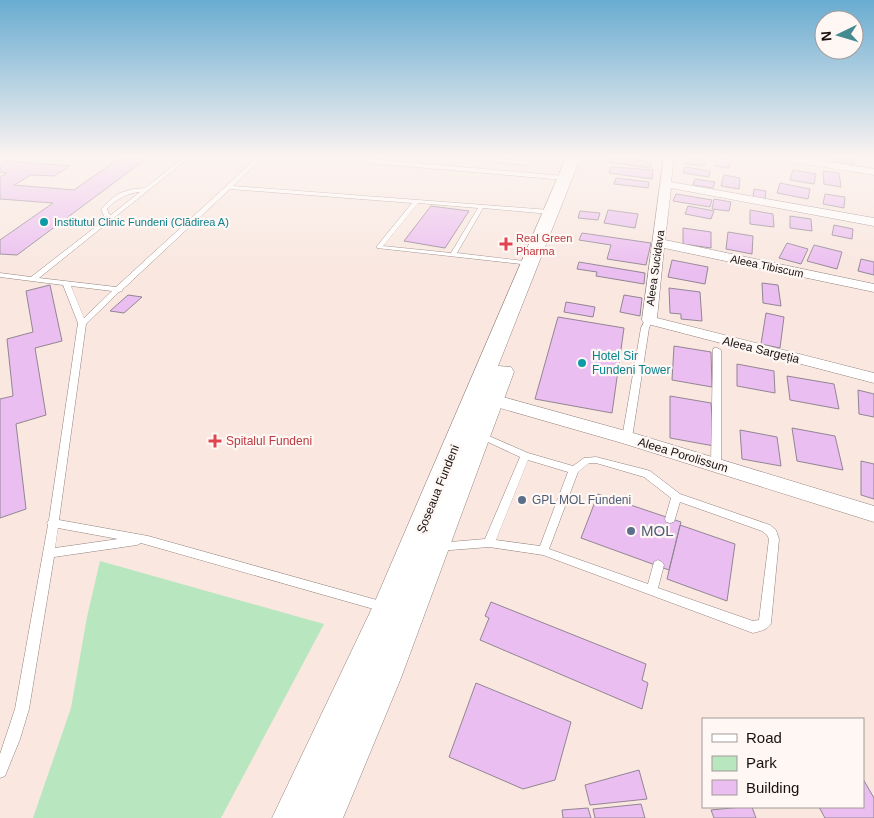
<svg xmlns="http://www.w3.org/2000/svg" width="874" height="818" viewBox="0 0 874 818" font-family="Helvetica,sans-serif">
  <rect width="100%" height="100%" fill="#f9e7e0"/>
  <path fill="#b8e6bf" d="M100 561 324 624 221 818H33L71 708 87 617Z"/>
  <path fill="#ebbef1" stroke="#918693" d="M123 156H150L17 255 0 254V240L53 203 0 199V177L7 173 0 172V165L7 161 70 166 54 176 31 175 14 185 74 190Z
    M609 156 651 162 650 168 607 162Z
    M718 156H732L729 168 715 166Z
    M833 156 853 158V165L833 162Z
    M687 157 707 160 704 166 683 163Z
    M611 167 653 170 652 179 609 173Z
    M685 167 710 171 709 177 683 173Z
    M793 170 816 174 814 184 790 180Z
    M823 171 839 173 841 187 824 184Z
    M724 175 740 178 739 189 721 186Z
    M616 178 649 182 648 188 614 184Z
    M695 179 715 182 713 188 693 185Z
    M780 183 810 189 808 199 777 193Z
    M754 189 766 191 765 199 753 197Z
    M676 194 712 200 710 207 673 201Z
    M825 194 845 197 844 208 823 204Z
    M714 199 731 202 729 211 712 209Z
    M431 206 469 211 445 248 404 241Z
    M688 206 714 211 711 219 685 214Z
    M608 210 638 214 635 228 604 223Z
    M750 210 773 214 774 227 750 224Z
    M580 211 600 213 598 220 578 218Z
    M790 216 811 219 812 231 790 228Z
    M834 225 853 229 852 239 832 235Z
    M683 228 711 232V248L683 244Z
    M728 232 753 236 752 254 726 249Z
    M582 233 651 243 646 265 607 259 611 245 579 240Z
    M787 243 808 249 801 264 779 258Z
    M814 245 842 252 837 269 807 261Z
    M861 259 874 262V275L858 271Z
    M672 260 708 267 705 284 668 277Z
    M579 262 645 273 644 284 596 276 597 272 577 269Z
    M762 283 778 285 781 306 763 303Z
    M50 285 62 341 35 348 46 415 16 424 26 509 0 518V399L13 396 7 339 33 332 26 291Z
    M669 288 700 292 702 321 681 319V314L670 313Z
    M128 295 142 297 124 313 110 311Z
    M624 295 642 298 640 316 620 312Z
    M566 302 595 307 593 317 564 312Z
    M766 313 784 317 780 348 761 344Z
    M558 317 624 328 612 413 535 399Z
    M674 346 711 352 712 387 672 380Z
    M737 364 774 371 775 393 737 386Z
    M787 376 834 384 839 409 790 400Z
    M858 390 874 394V417L859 414Z
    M670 396 711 403 714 446 670 438Z
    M792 428 835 436 843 470 797 461Z
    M740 430 777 437 781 466 742 459Z
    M861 461 874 464V499L861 495Z
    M598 494 681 522 669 570 581 538Z
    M680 525 735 544 727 601 667 579Z
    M491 602 646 664 642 680 648 683 642 709 480 640 489 618 485 616Z
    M476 683 571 722 555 780 523 789 449 757Z
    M639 770 647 799 590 805 585 785Z
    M863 779 874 798V818H825L819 807H863Z
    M641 804 645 818H595L593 809Z
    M741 807H752L756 818H714L711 810Z
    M588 808 591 818H563L562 810Z"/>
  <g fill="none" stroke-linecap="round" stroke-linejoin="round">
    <defs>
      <path id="service" d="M186 156H191L39 278 116 287 259 156H264L233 186 550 210 553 212 550 214 483 208 457 253 532 262V264L530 265 377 248V246L412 203 230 189 123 289 122 291 119 292 86 324 59 520 148 536 384 602 388 603 390 607 388 611 384 612 141 543 137 545 54 557 29 709 20 739 5 776 0 778V754L15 709 48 525 47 523 49 520 78 323 63 285 0 277V273L31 277 107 218 104 216 101 209 111 199 120 193 133 189 145 188ZM140 192 111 215 109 214 107 209C116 199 127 193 140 192ZM418 203 478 208 451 253 383 246ZM71 286 112 291 84 318ZM58 528 118 539 55 548Z
        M361 156H365V159H369L564 176 567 178 564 180 369 163 361 161Z
        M465 157 529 161 532 163 529 165 463 159V158Z
        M646 318H652L653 320 649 328 632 438 630 440H624L622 438 641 328Z
        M714 348H717L721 350V465L719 467H713L711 465 713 350Z
        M480 432 528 453 573 466 584 458 596 457 647 470 650 471 680 494 770 525 776 530 779 539 771 623C768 630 760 631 753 633L543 555 489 547 438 551 434 550 433 547 434 544 438 543 485 539 520 457 477 437 475 435 477 433ZM528 460 568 472 540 546 496 540ZM589 463H596L644 477 671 498 665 519 666 522 670 523 674 522 680 502 762 531 767 535 769 539 759 620 753 621 658 588 664 565 662 562 658 560 654 562 648 584 549 549 578 472Z"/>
      <path id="minor" d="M664 156H674L671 182 874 218V226L671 188 665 240 874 284V292L664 248 657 318 874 373V383L644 323 642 320Z
        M769 156H794L874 169V175L774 159Z
        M492 394 633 433 874 506V522L622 443 486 404 483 400 486 396Z"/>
      <path id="secondary" d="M567 156H581L498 366 511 367 514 372 401 678 343 818H272L373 606Z"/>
    </defs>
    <use href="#service" stroke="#94837d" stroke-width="1"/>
    <use href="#minor" stroke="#94837d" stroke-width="1"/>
    <use href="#secondary" stroke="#94837d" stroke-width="1"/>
    <use href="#service" fill="#fff" fill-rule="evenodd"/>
    <use href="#minor" fill="#fff" fill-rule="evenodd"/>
    <use href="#secondary" fill="#fff" fill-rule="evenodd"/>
  </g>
  <linearGradient id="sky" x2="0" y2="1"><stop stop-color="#69acd1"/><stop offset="0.58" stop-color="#fcf4f1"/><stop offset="1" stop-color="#fcf4f1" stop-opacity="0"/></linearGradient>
  <rect width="874" height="271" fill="url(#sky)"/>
  <g fill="#0f9aa8" stroke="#fef7f4" stroke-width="2">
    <circle cx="44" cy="222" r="5"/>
    <circle cx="582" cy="363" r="5"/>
  </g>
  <g fill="#e0444e" stroke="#fef7f4" stroke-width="2">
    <path d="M503.5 236.5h5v5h5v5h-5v5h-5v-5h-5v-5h5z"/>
    <path d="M212.5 433.5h5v5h5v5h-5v5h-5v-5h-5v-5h5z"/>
  </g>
  <g fill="#5c6f8a" stroke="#fef7f4" stroke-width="2">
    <circle cx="522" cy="500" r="5"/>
    <circle cx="631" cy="531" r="5"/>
  </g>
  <g text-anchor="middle" stroke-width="4.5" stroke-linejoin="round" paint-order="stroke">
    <g font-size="11" fill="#0d838f" stroke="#fef7f4" text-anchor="start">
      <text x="54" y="226">Institutul Clinic Fundeni (Clădirea A)</text>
    </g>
    <g font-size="11" fill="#be3a42" stroke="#fef7f4" text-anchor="start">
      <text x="516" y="242">Real Green<tspan x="516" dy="13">Pharma</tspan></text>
    </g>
    <g font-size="11" fill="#17110f" stroke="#fef7f4">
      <text transform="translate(767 266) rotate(12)" y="4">Aleea Tibiscum</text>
      <text transform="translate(655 268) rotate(-82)" y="4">Aleea Sucidava</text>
    </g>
    <g font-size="12" fill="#17110f" stroke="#fef7f4">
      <text transform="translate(761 350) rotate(14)" y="4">Aleea Sargeția</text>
      <text transform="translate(683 455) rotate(17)" y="4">Aleea Porolissum</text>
      <text transform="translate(438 489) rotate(-68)" y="4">Șoseaua Fundeni</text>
    </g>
    <g font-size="12" fill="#0d838f" stroke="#fef7f4" text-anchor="start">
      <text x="592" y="360">Hotel Sir<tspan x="592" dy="14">Fundeni Tower</tspan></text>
    </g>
    <g font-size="12" fill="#be3a42" stroke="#fef7f4" text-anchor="start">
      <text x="226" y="445">Spitalul Fundeni</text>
    </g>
    <g font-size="12" fill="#4e5e75" stroke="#fef7f4" text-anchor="start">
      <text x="532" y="504">GPL MOL Fundeni</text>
    </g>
    <g font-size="15" fill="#4e5e75" stroke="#fef7f4" text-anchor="start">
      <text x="641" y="536">MOL</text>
    </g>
  </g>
  <rect x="702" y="718" width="162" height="90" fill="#fef7f4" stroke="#a29b98"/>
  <rect x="712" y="734" width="25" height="8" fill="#ffffff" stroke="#a29b98"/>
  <text x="746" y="743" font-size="15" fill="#17110f">Road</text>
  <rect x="712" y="756" width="25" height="15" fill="#b8e6bf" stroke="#a29b98"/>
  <text x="746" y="768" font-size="15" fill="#17110f">Park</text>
  <rect x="712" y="780" width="25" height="15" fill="#ebbef1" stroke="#a29b98"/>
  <text x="746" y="793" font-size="15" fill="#17110f">Building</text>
  <g transform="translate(839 35) rotate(265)"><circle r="24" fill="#fef7f4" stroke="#a29b98"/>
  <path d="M0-4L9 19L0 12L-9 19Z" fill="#438b8e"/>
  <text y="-8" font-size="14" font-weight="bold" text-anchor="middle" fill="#17110f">N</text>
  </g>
</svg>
